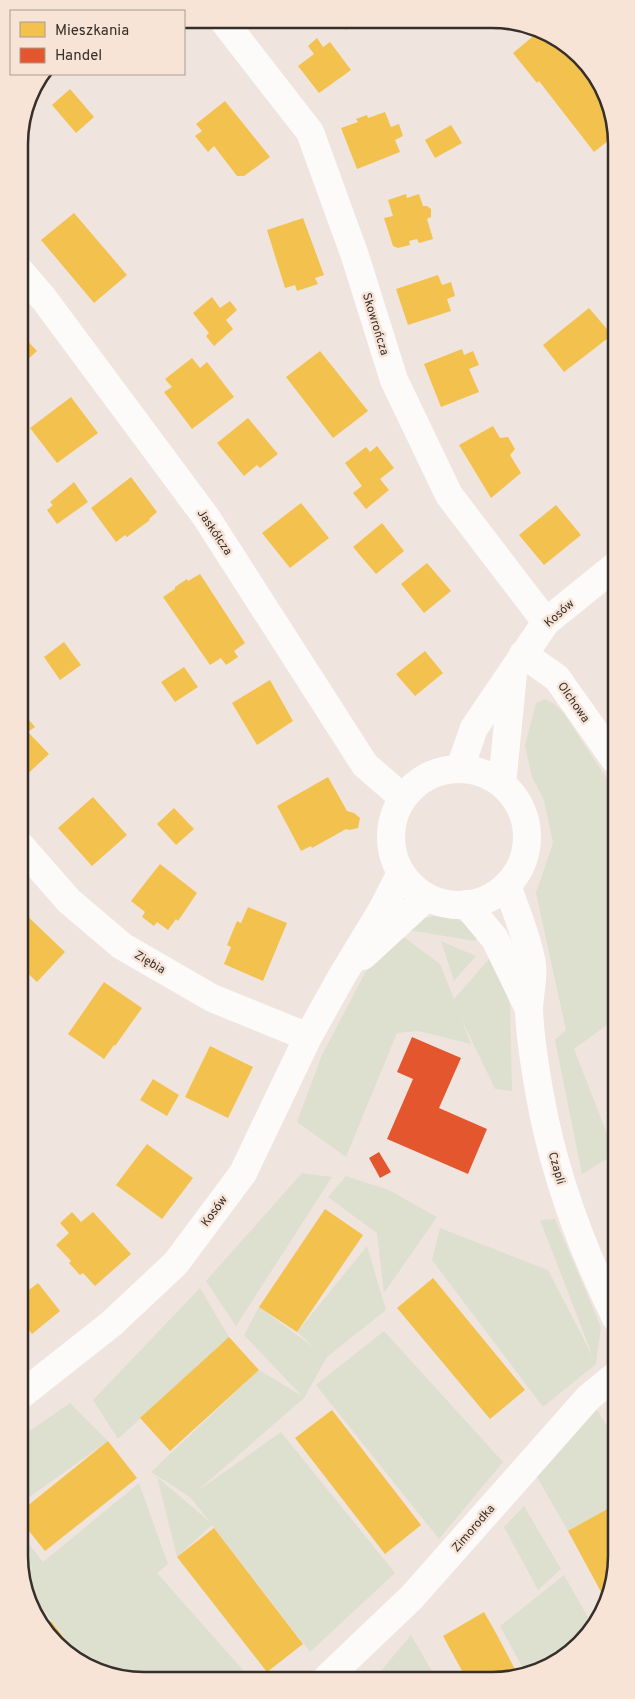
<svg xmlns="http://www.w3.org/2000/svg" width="635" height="1699" viewBox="0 0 635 1699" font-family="Overpass,sans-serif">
  <rect width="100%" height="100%" fill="#f0e5de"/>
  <path fill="#dddfcf" d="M545 699 553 703 563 712 615 791V1019L574 1049 615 1154 582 1174 555 1040 566 1030 536 893 553 843 544 800 532 777 525 746 536 703Z
    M447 913 481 933 475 941 408 930 425 918Z
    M401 935 440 964 454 999 495 952 510 1005 512 1091 495 1089 461 1018 471 1044 418 1031 397 1033 346 1157 297 1122 322 1055 366 971Z
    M441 941 476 956 454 981Z
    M302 1173 332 1177 236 1326 206 1281Z
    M346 1176 389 1190 437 1217 384 1293 377 1233 328 1197Z
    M555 1219 601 1327 596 1364 543 1407 432 1260 440 1228 548 1270 593 1357 540 1220Z
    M367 1246 386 1310 327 1357 304 1398 196 1492 281 1432 395 1573 310 1652 212 1525 177 1557 157 1477 210 1522 190 1497 151 1472 259 1370 302 1396 244 1335 259 1307 316 1349 297 1332Z
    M200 1288 229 1337 118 1439 93 1400Z
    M384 1331 503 1462 439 1539 316 1385Z
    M70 1403 108 1441 21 1503V1437Z
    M596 1408 616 1440V1518L609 1508 568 1531 534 1472Z
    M139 1483 168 1564 157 1573 250 1678H119L79 1656 45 1612 40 1615 21 1580V1534L43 1562Z
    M524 1506 561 1569 538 1590 504 1527Z
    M564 1575 593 1626 585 1638 554 1663 526 1674 500 1626Z
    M411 1635 436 1678H375Z"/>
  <path fill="#f2c14e" d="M261 20H278L267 28Z
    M338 20H359L346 30Z
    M488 21H507L496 30Z
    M537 33 573 52 590 74 614 119V136L594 152 539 81 537 83 513 53Z
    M317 38 323 47 330 42 351 70 319 93 298 66 314 54 308 46Z
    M70 89 94 117 76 133 52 105Z
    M225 101 270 157 244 176H237L214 146 208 152 195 136 202 131 196 124Z
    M385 112 391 127 399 124 403 136 395 140 400 152 357 169 341 128 358 122 356 119 367 115 368 118Z
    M451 125 462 143 435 158 425 140Z
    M406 194 407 198 419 194 423 206H427L431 209V217L427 219 433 239 419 243 417 239 409 241 410 245 398 248 393 246 384 218 393 216 388 200Z
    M74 213 127 275 94 303 41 240Z
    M303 218 324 275 315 278 318 284 297 291 295 285 285 288 267 230Z
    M438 275 442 285 451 282 455 296 447 299 451 311 408 325 396 289Z
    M212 297 220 308 230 301 237 310 226 320 233 329 214 346 206 336 209 333 193 313Z
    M589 308 612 335 564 372 543 345Z
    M19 332 37 351 25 362 29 367 19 375Z
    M462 349 464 355 473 351 479 365 469 369 479 392 441 407 424 364Z
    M320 351 368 411 333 438 286 377Z
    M192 358 200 368 207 362 234 397 192 429 164 392 172 387 165 379Z
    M71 397 98 433 57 463 30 428Z
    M248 418 278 454 260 468 257 465 244 476 217 443Z
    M493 426 500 438 508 437 515 449 510 455 521 473 491 498 459 445Z
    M377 446 394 468 380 479 389 490 366 509 353 493 362 486 345 463 366 447 370 452Z
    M131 477 157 512 149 519 150 520 127 537 125 535 116 542 91 508Z
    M74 482 88 502 57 524 47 510 53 505 50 502Z
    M301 503 329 538 290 568 262 533Z
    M556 505 581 535 544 565 519 535Z
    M382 523 404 551 376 574 353 547Z
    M427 563 451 591 424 613 401 584Z
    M200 574 245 643 234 651 238 657 226 665 221 658 210 665 163 597 175 589V587L187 579 188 581Z
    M64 642 81 665 60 680 44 657Z
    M425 651 443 673 415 696 396 674Z
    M184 667 198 687 175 702 161 682Z
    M270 680 293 721 257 745 232 703Z
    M24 714 35 727 28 732 49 754 20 781V718Z
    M328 777 347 811 354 813 360 818 358 828 349 830 346 829 312 848 311 846 301 851 277 806Z
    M93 797 127 835 92 866 58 828Z
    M174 808 194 829 176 845 157 824Z
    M160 864 197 893 178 921 176 919 168 930 157 922 154 926 142 917 145 912 131 901Z
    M248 907 287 923 263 981 224 964 231 947 227 945 237 921 241 923Z
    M20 909 65 952 37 982 20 966Z
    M104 982 142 1008 115 1046 114 1045 104 1059 68 1034Z
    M210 1046 253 1067 228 1118 185 1097Z
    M153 1079 179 1095 167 1116 140 1100Z
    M147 1144 193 1178 162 1219 116 1185Z
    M325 1209 363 1235 297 1332 259 1307Z
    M72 1212 81 1222 93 1212 131 1254 95 1286 83 1273 80 1275 69 1263 71 1261 56 1245 69 1233 60 1223Z
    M433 1278 525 1390 490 1419 397 1308Z
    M38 1283 60 1311 32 1334 21 1320V1296Z
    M229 1337 259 1370 170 1451 140 1418Z
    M332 1410 421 1525 385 1554 295 1438Z
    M108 1441 137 1478 45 1551 21 1521V1511Z
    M609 1508 616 1520V1563L607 1603 568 1531Z
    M214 1528 303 1644 267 1672 177 1557Z
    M484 1612 497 1635 519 1677 466 1678 455 1658 443 1636Z
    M51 1621 69 1644 79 1656 55 1644 45 1625Z"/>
  <path fill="#e4572e" d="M412 1037 461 1058 439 1108 487 1129 468 1174 387 1139 413 1079 397 1072Z
    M379 1152 391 1172 380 1178 369 1158Z"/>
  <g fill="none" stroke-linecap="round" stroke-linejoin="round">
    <path stroke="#fdfbfa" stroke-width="28" d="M222 19 310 132 355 256 394 380 449 495 546 622
      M19 270 44 299 206 517 365 765 403 798
      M523 654 557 678 615 760
      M460 768 474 728 546 622 614 567
      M391 837a68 68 0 1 1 136 0a68 68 0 1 1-136 0Z
      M502 784 513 673
      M20 845 69 901 122 946 212 998 308 1037
      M507 885C515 909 528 939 532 964 534 979 529 995 529 1010 530 1038 535 1068 540 1096 554 1174 581 1247 616 1318
      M466 904 495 939 528 1007
      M363 956 427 897
      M21 1395 111 1324 176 1263 243 1173 308 1037 342 976 382 910 401 873
      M327 1678 412 1597 589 1397 616 1375"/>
  </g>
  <g text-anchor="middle" stroke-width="5" stroke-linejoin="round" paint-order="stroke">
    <g font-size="12" fill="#362f2a" stroke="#f7e4d7">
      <text transform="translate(376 324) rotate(73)" y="4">Skowrończa</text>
      <text transform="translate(215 532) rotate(56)" y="4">Jaskółcza</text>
      <text transform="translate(559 613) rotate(-41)" y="4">Kosów</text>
      <text transform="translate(574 702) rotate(55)" y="4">Olchowa</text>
      <text transform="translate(150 962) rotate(30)" y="4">Ziębia</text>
      <text transform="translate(557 1168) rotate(74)" y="4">Czapli</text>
      <text transform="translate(214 1211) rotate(-53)" y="4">Kosów</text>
      <text transform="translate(473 1528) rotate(-49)" y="4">Zimorodka</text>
    </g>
  </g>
  <path d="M0 0H635V1699H0ZM144 28H492A116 116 0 0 1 608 144V1556A116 116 0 0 1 492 1672H144A116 116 0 0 1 28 1556V144A116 116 0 0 1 144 28Z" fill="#f7e4d7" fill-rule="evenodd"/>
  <path fill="none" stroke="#362f2a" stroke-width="2.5" d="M144 28H492A116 116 0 0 1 608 144V1556A116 116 0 0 1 492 1672H144A116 116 0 0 1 28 1556V144A116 116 0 0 1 144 28Z"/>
  <rect x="10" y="10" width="175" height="65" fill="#f7e4d7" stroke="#aa9c92"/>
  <rect x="20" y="22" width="25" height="15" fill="#f2c14e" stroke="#aa9c92"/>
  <text x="55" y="35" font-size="15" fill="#362f2a">Mieszkania</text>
  <rect x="20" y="48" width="25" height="15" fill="#e4572e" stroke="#aa9c92"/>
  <text x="55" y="60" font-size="15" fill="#362f2a">Handel</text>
</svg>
